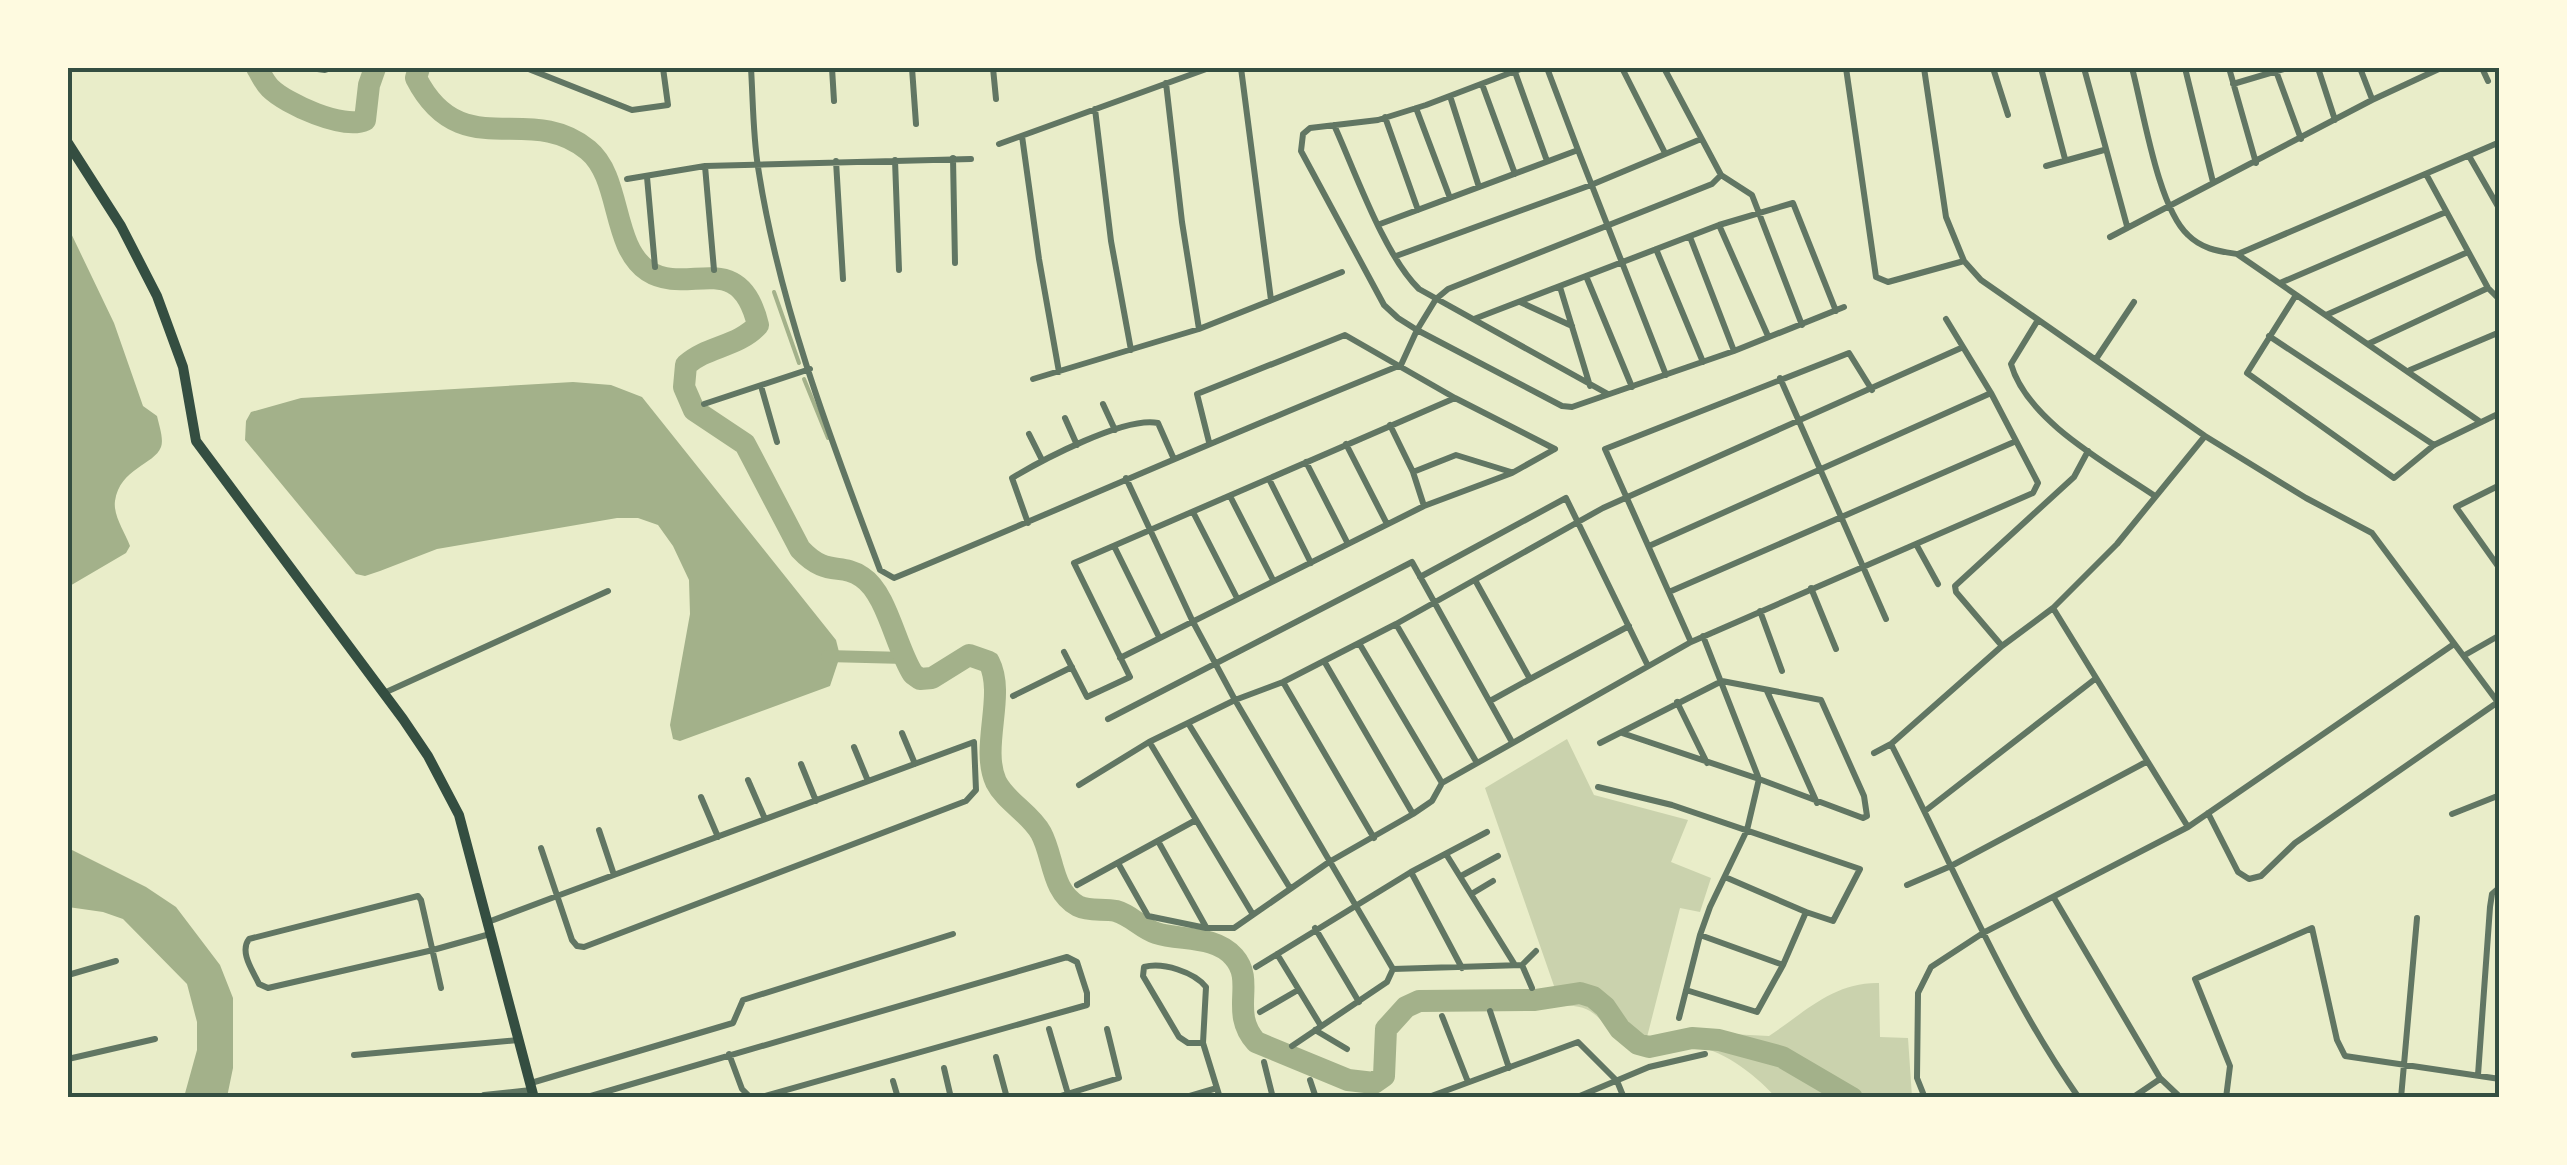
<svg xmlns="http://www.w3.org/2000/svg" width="2567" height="1165" viewBox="0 0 2567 1165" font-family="'PT Sans',sans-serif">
  <rect width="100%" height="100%" fill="#e9edc9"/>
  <path fill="#cad2ad" d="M1567 739 1594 795 1688 820 1671 862 1711 878 1700 912 1680 908 1646 1041 1711 1033 1769 1036C1804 1013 1833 982 1879 983L1880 1037 1908 1038 1912 1097H1775C1763 1081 1720 1047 1698 1048 1672 1048 1654 1062 1630 1048 1601 1031 1602 1002 1561 1006L1485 788Z"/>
  <path fill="#a3b18a" d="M68 227 114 323 143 406 157 416C159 425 164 439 161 447 154 465 120 468 115 501 113 516 125 532 130 546L126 553 68 587Z
    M573 382 611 385 642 397 836 640 840 656 830 686 680 741 673 739 670 725 690 614 689 580 673 546 658 525 638 518H617L437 549 380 571 365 576 356 574 245 440 246 421 251 412 301 398Z
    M68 848 146 887 176 907 220 965 233 998V1068L227 1097H184L197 1050V1022L187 984 123 919 103 912 68 907Z"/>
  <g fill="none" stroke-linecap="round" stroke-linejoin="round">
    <path stroke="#a3b18a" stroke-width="4" d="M774 292 799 363
      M804 379 828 438"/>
    <path stroke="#a3b18a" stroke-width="12" d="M827 656 905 658"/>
    <path stroke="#a3b18a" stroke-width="22" d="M257 68C261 74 264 82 270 88 286 104 344 130 365 120L369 85 375 68
      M419 68 416 78C461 166 529 101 588 150 622 178 611 246 648 271 688 297 739 246 758 325 738 347 707 346 686 365L684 387 694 410 745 444 800 549C827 578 840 562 862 577 887 593 896 648 913 674L920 679 932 678 969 655 989 662C1006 695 980 747 996 782 1006 802 1030 813 1041 833 1054 857 1051 891 1078 906 1090 912 1103 908 1116 911 1131 915 1141 928 1156 933 1181 941 1215 935 1234 957 1256 982 1229 1012 1256 1042L1348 1080 1374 1083 1384 1076 1386 1029 1406 1007 1419 1001 1535 1000 1580 993 1593 997 1605 1007 1620 1029 1638 1044 1649 1047 1692 1038 1719 1040 1782 1057 1852 1098"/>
    <path stroke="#617663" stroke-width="6" d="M310 68 325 70 331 68
      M526 68 632 110 668 105 663 68
      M751 68C753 100 753 135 758 167 779 305 831 440 880 570L894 578C1064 508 1231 433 1401 365L1417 330 1398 318 1384 305 1301 151 1303 134 1310 128 1378 120 1426 105 1523 68
      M832 68 834 101
      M912 68 916 124
      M993 68 996 99
      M1241 68 1271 300
      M1622 68 1665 153
      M1664 68 1721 175 1712 184 1448 289 1436 299 1417 330 1562 406 1572 407 1734 351 1844 307
      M1846 68 1876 277 1888 282 1964 261
      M1924 68 1946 217 1964 261 1981 280 2205 436 2306 498 2372 533 2500 705
      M1993 68 2008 115
      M2041 68 2065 159
      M2084 68 2127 226
      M2132 68C2143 109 2158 208 2188 235 2202 249 2218 251 2237 254L2479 421
      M2185 68 2213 182
      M2229 68 2256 163
      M2318 68 2335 120
      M2360 68 2372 99
      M2482 68 2488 81
      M2276 71 2301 139
      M1515 72 1547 161
      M1166 83 1182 222 1199 329
      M1482 84 1515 174
      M2233 84 2287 68
      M1450 96 1479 187
      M1416 108 1450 198
      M1095 109 1111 241 1131 350
      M1385 117 1418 210
      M1334 125C1355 171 1384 255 1419 289L1608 394
      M1022 136 1039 259 1059 372
      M999 144 1209 68
      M1578 150 1666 375
      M2469 156 2500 210
      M953 158 955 263
      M895 160 899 270
      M836 161 843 279
      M705 166 714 270
      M2046 166 2104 150
      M2426 174 2488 288 2500 300
      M1721 175 1752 195 1802 325
      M647 177 655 267
      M627 179 705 166 971 159
      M1380 224 1578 150 1547 68
      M1719 225 1768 336
      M1690 237 1734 351
      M2110 237 2372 100 2441 68
      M1656 249 1703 362
      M2238 254 2500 142
      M1396 256 1591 185 1701 139
      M1586 276 1632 387
      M2280 283 2446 212
      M1560 287 1590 386
      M2296 295 2247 373 2394 478 2434 445 2500 413
      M1520 302 1572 326
      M2326 315 2468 252
      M1474 319 1719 225 1793 203 1836 311
      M1946 319 1991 393
      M2038 320 2011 364C2027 421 2108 464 2155 496
      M2269 336 2434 445
      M2368 344 2488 288
      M2096 359 2134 302
      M2410 370 2500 332
      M1780 378 1886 619
      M1033 379 1199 329 1342 272
      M761 386 777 442
      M704 404 810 369
      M1103 404 1115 430
      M1065 418 1077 445
      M1390 425 1413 472 1424 506
      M1029 434 1042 460
      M1209 442 1197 394 1345 335 1455 398 1555 449
      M1346 444 1387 524
      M1306 462 1348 544
      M1413 472 1456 455 1511 472
      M1126 478 1192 620 1235 700 1393 969
      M1269 479 1311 563
      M2500 485 2456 507 2500 569
      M1230 496 1273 580
      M1193 512 1237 598
      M1028 523 1012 478C1042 460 1125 416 1158 423L1173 457
      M1916 544 1938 584
      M1114 546 1159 637
      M1420 577 1566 498 1648 666
      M1475 580 1530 679 1629 626
      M1811 588 1836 649
      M1669 592 2014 442
      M2053 608 2188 827
      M1760 611 1782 671
      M1396 624 1477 763
      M1691 642 1605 449 1849 353 1872 390
      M1359 643 1442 783
      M2002 646 1956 592 1955 586 2074 477 2088 451
      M1064 652 1087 697 1130 677 1074 563 1455 398
      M2465 655 2500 635
      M1120 658 1424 506 1512 473 1555 449
      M1324 661 1413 814
      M1283 682 1374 838
      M1767 691 1817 803
      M384 693 608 591
      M1013 696 1072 667
      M1490 701 1530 679
      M1677 702 1707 763
      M1108 719 1412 562 1512 742
      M1188 723 1290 888
      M902 733 915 764
      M1622 733 1759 779 1747 830 1710 907 1700 935 1679 1018
      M1150 743 1252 913
      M1600 743 1722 681 1821 700 1864 796 1867 816 1863 818 1759 779 1703 636
      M1891 744C1952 863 2002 988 2079 1098
      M854 747 868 781
      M1874 753 1891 744 2002 646 2053 608 2117 544 2205 436
      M801 764 816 801
      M748 780 765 819
      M1079 785 1149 742 1235 700 1283 682 1396 624 1603 508 1961 348
      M1598 787 1672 805 1860 869 1833 921 1806 912
      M701 797 718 837
      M1925 811 2095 679
      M2208 813 2238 872 2249 879 2261 876 2295 843 2498 702
      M2452 814 2500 795
      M599 830 614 875
      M1158 841 1206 927
      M1446 854 1515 965
      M1118 863 1148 916 1206 928H1234L1329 862 1413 814 1432 801 1442 783 1691 642 2033 493 2038 483 1991 393 1649 546
      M1411 872 1462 968
      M1461 876 1498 856
      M1077 885 1196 820
      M1907 885 1951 866 2146 762
      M1473 893 1493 881
      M2054 898 2160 1078 2181 1098
      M488 922 557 896 974 742 976 790 966 801 584 947 577 946 572 940 541 848
      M1315 928 1359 1002
      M1700 935 1783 965
      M1277 954 1321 1026
      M1522 965 1532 988
      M1256 967 1411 872 1487 832
      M68 975 116 961
      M441 988 421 900 418 896 249 939C239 952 253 971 259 984L268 988 433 950 490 934
      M1686 990 1757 1012 1783 965 1806 912 1725 877
      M1490 1011 1509 1068
      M1260 1012 1298 990
      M1442 1016 1468 1082
      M1049 1029 1068 1094
      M1315 1030 1347 1049
      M1203 1043H1188L1179 1037 1143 976 1144 967C1163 962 1194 972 1206 987L1203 1043 1220 1098
      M1292 1046 1387 982 1393 969 1522 965 1536 951
      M729 1054 742 1089 751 1098
      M354 1055 518 1040
      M996 1057 1007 1098
      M68 1059 155 1039
      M1264 1062 1273 1098
      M944 1068 951 1098
      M2478 1075 2490 907 2492 894 2500 887
      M1310 1080 1316 1098
      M893 1081 898 1098
      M531 1083 733 1023 743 1000 953 934
      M484 1095 531 1090
      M584 1098 1067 957 1077 962 1087 993V1005L758 1098
      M1054 1098 1119 1078 1107 1029
      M1183 1098 1217 1088
      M1426 1098 1578 1042 1617 1081 1624 1098
      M1575 1098 1649 1067 1705 1054
      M1719 1098H1733
      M1925 1098 1917 1078 1918 993 1931 967 1983 933 2188 827 2454 644
      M2132 1098 2160 1079
      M2226 1098 2230 1066 2195 979 2312 928 2337 1040 2345 1056 2500 1079
      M2401 1098 2417 918"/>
    <path stroke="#344e41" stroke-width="10" d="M68 143 121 226 157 296 183 367 196 441 403 719 428 756 459 815 534 1098"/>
  </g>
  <rect width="2567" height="1165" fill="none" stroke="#fefae0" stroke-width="140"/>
  <rect x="70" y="70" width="2427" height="1025" fill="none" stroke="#344e41" stroke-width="4"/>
</svg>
